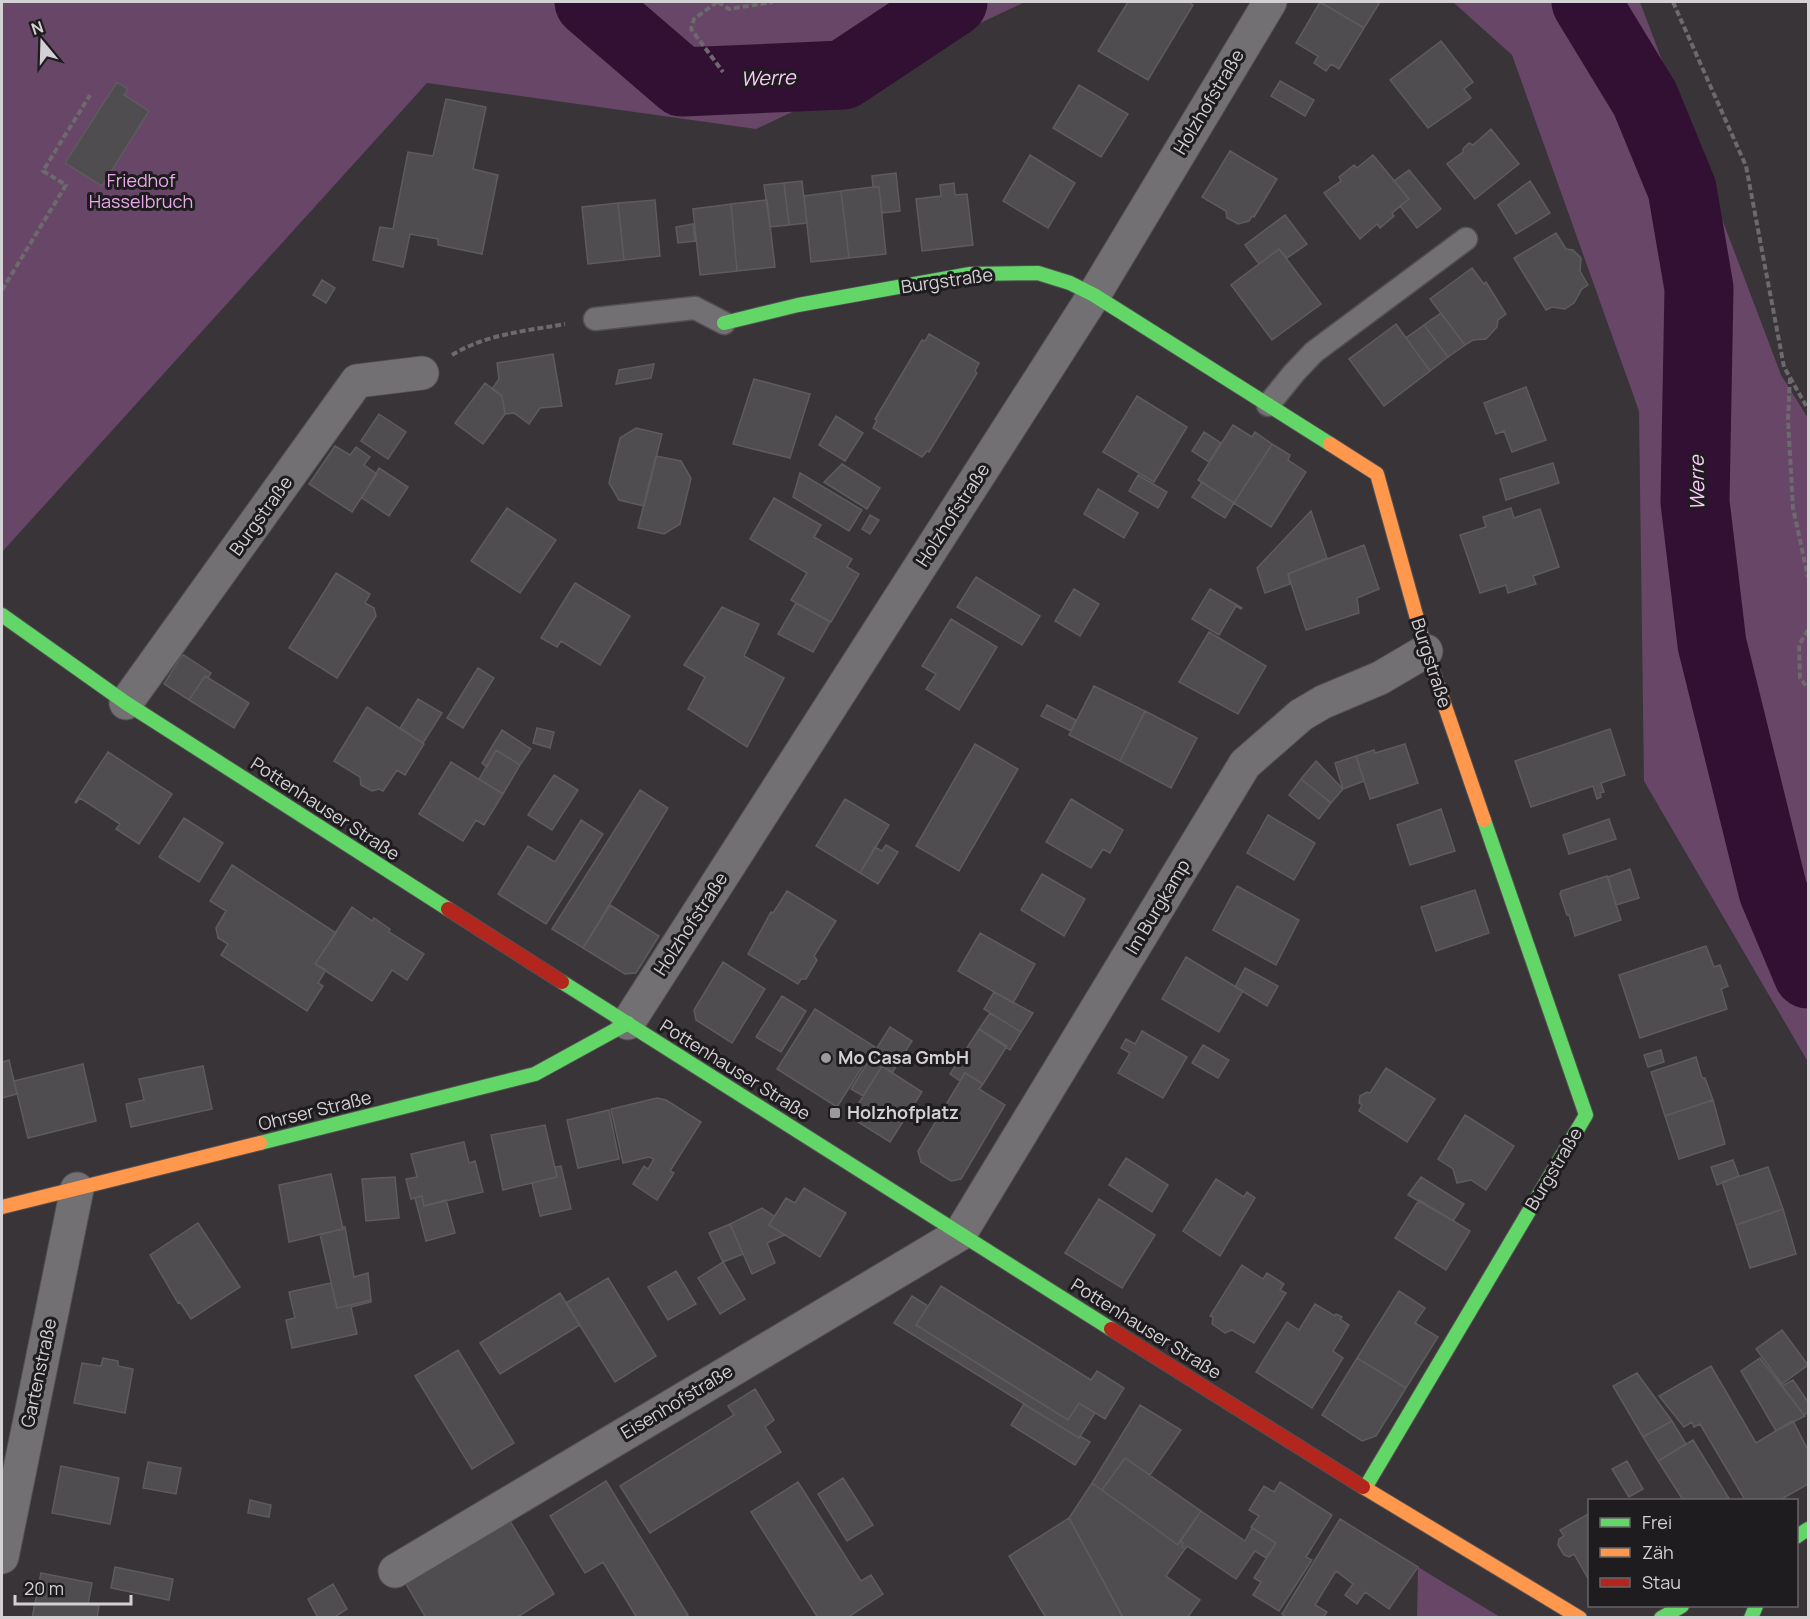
<svg xmlns="http://www.w3.org/2000/svg" width="1810" height="1619" viewBox="0 0 1810 1619" font-family="Manrope,sans-serif">
  <rect width="100%" height="100%" fill="#383438"/>
  <path fill="#684668" d="M2 2H1025L756 129 427 83 2 552Z
    M1453 2H1640L1781 375 1808 418V1062L1644 781 1639 411 1512 55Z
    M1418 1567 1500 1617 1417 1618Z"/>
  <g fill="none" stroke-linecap="round" stroke-linejoin="round">
    <path stroke="#321033" stroke-width="12" d="M1773 891 1808 889"/>
    <path stroke="#321033" stroke-width="69" d="M589 2 682 82 843 75 953 2
      M1586 2 1645 99 1682 189 1699 288 1695 502 1712 644 1773 891 1808 974"/>
  </g>
  <path fill="#504d50" stroke="#5e5b5e" stroke-width="1.5" d="M1128 2H1188L1193 5 1148 80 1098 51Z
    M1320 2 1364 28 1339 69 1331 64 1326 71 1314 63 1318 56 1296 43Z
    M1320 2H1380L1364 28Z
    M1441 41 1473 82 1464 89 1471 98 1428 128 1390 80Z
    M1280 81 1314 100 1305 116 1271 96Z
    M117 82 128 89 124 95 149 111 102 186 65 163Z
    M1079 85 1128 114 1101 157 1053 128Z
    M446 99 486 107 473 169 498 175 482 254 438 245V239L410 234 403 267 373 260 380 227 393 229 408 152 433 156Z
    M1491 129 1519 164 1475 199 1447 164 1463 152V149L1469 143 1473 145Z
    M1230 151 1277 179 1254 217 1252 216 1249 221 1238 224 1227 218 1226 211 1202 197Z
    M1030 155 1075 183 1048 228 1003 201Z
    M1373 155 1409 199 1392 213 1394 216 1380 228 1377 224 1360 239 1324 193 1341 181 1339 177 1354 165 1357 168Z
    M1409 170 1441 209 1417 228 1400 206 1409 199 1394 181Z
    M896 173 900 211 882 213 879 187H873L872 176Z
    M802 181 807 223 789 225 784 183Z
    M1530 181 1550 213 1516 234 1498 205Z
    M784 183 789 225 770 227 764 185Z
    M954 183 955 195 967 194 973 245 922 251 916 199 941 196 940 185Z
    M873 187H879L886 254 849 258 841 191Z
    M841 191 849 258 811 262 804 196Z
    M655 200 660 256 624 260 618 203Z
    M766 200H767L775 267 737 271 731 204Z
    M618 203 624 260 588 264 582 207Z
    M731 204 737 271 700 275 693 209Z
    M1285 215 1307 244 1287 258 1279 249 1259 264 1245 245Z
    M693 224 695 241 678 243 676 227Z
    M1556 233 1566 249 1573 250 1581 258 1580 271 1588 285 1582 289 1574 303 1565 309 1552 307 1546 310 1514 258Z
    M1279 249 1321 304 1272 340 1231 285Z
    M1472 268 1484 284 1486 282 1506 314 1498 320 1497 327 1486 339 1473 340 1465 345 1430 299Z
    M322 280 335 288 326 303 313 295Z
    M1441 313 1465 345 1448 357 1424 325Z
    M1396 324 1430 371 1384 406 1349 359Z
    M1424 325 1448 357 1430 371 1406 338Z
    M929 334 979 363 975 371 977 373 929 452 927 451 922 457 873 428 877 420 875 419 922 340 925 341Z
    M553 354 562 406 540 408 529 424 514 413 505 414 502 396 492 389 499 379 497 363Z
    M654 364 651 378 616 384 619 370Z
    M754 379 810 394 790 458 733 444Z
    M485 383 502 396 505 414 483 444 455 423Z
    M1526 387 1546 440 1512 452 1504 431 1496 434 1484 403Z
    M1137 396 1187 427 1154 482 1103 452Z
    M379 414 406 432 388 459 361 441Z
    M836 416 863 433 845 461 819 445Z
    M1233 425 1252 437 1255 432 1272 444 1234 503 1198 480Z
    M636 428 662 434 644 506 619 500 609 483 620 438Z
    M1204 432 1221 443 1209 462 1192 451Z
    M1272 444 1290 455 1288 460 1306 472 1271 527 1234 503Z
    M335 446 350 455 356 447 370 457 364 465 377 474 352 512 309 484Z
    M656 456 681 461 691 478 680 524 664 534 638 528Z
    M1553 463 1559 483 1506 500 1500 479Z
    M842 464 880 488 867 509 824 482Z
    M379 468 408 487 389 516 362 498Z
    M800 473 862 510 849 531 793 497Z
    M1138 475 1167 492 1158 508 1129 491Z
    M1202 482 1234 503 1225 518 1192 497Z
    M1098 489 1138 513 1124 538 1084 514Z
    M774 498 821 525 814 537 852 559 847 567 859 574 831 622 791 600 807 573 750 539Z
    M507 508 556 540 520 593 471 561Z
    M1511 508 1514 518 1540 509 1559 567 1533 576 1536 584 1508 593 1506 585 1480 593 1460 535 1486 527 1483 517Z
    M1311 511 1327 558 1288 574 1290 584 1265 593 1257 568Z
    M870 515 879 520 870 534 862 529Z
    M1364 545 1379 589 1357 598 1359 613 1306 630 1288 574Z
    M336 573 370 594 365 603 374 608 376 616 337 678 289 648Z
    M976 577 1040 616 1022 645 957 607Z
    M575 583 630 616 600 665 561 641 557 647 541 638Z
    M1074 589 1099 604 1080 636 1055 621Z
    M1210 589 1242 608 1241 609 1236 606 1219 635 1192 619Z
    M796 603 830 622 813 652 778 634Z
    M722 607 759 624 744 656 784 678 747 747 688 709 705 677 684 665Z
    M951 619 997 647 959 710 926 689 936 674 922 666Z
    M1209 632 1266 666 1238 714 1179 682Z
    M184 655 211 673 208 678 205 676 189 700 164 684 181 656Z
    M478 668 494 678 463 728 447 718Z
    M205 676 249 703 234 728 189 700Z
    M1094 686 1145 711 1120 761 1069 735Z
    M418 699 442 713 423 743 400 728Z
    M1047 705 1076 720 1071 731 1041 716Z
    M367 707 424 744 405 775 397 770 383 791 379 789 372 791 361 785 360 777 334 761Z
    M1145 711 1197 738 1171 788 1120 761Z
    M537 728 554 732 550 748 533 743Z
    M1610 729 1625 775 1601 783 1604 792 1600 793 1601 797 1597 799 1593 786 1531 807 1515 761Z
    M502 730 531 749 520 765 496 750 487 767 482 763Z
    M975 744 1018 769 959 871 916 846Z
    M1405 744 1418 783 1370 799 1356 756 1374 750 1375 753Z
    M496 750 520 765 503 794 479 779Z
    M108 752 172 794 139 844 116 829 120 824 80 798 76 803 75 802Z
    M1356 756 1364 781 1343 789 1335 763Z
    M1316 761 1343 789 1331 803 1301 779Z
    M451 762 503 794 484 825 476 820 463 841 419 814Z
    M554 775 578 790 552 830 528 815Z
    M1301 779 1331 803 1319 819 1289 795Z
    M640 790 668 808 583 948 552 929Z
    M845 799 889 825 860 873 816 846Z
    M1071 799 1123 830 1110 853 1103 849 1091 868 1046 842Z
    M1441 809 1455 851 1410 865 1397 825Z
    M1268 815 1315 843 1294 880 1247 853Z
    M184 818 223 843 199 882 159 857Z
    M1609 819 1616 839 1569 854 1563 835Z
    M581 820 603 834 546 924 498 894 528 846 555 862Z
    M886 845 898 852 878 884 860 873 875 847 882 851Z
    M232 865 336 933 315 964 326 970 318 983 323 986 307 1011 221 955 228 944 218 938 216 928 226 911 210 901Z
    M1630 869 1639 898 1616 905 1608 877Z
    M1042 874 1085 899 1064 936 1021 910Z
    M1607 876 1621 920 1575 936 1569 915H1567L1560 894 1561 891Z
    M1237 886 1299 920 1276 965 1213 930Z
    M1475 890 1489 933 1436 951 1421 907Z
    M787 891 836 921 814 956 817 960 806 979H801L798 984 748 954 771 912 773 913Z
    M610 905 659 936 636 973 625 974 583 948Z
    M352 907 372 921 374 918 390 929 389 932 424 954 407 980 392 970 372 1001 315 964Z
    M980 933 1035 964 1013 1003 958 971Z
    M1706 946 1714 967 1720 965 1728 986 1721 989 1727 1009 1640 1038 1619 975Z
    M1186 957 1243 991 1219 1032 1162 999Z
    M723 962 765 989 732 1043 696 1020 694 1010Z
    M1245 968 1278 986 1267 1006 1235 987Z
    M994 992 1033 1013 1021 1032 984 1009Z
    M782 996 806 1011 781 1052 756 1037Z
    M815 1009 875 1047 837 1107 777 1069Z
    M990 1013 1021 1032 1010 1050 979 1029Z
    M890 1027 912 1041 892 1073 882 1066 863 1096 851 1089Z
    M979 1029 1007 1046 983 1084 965 1073 960 1081 950 1074Z
    M1142 1031 1187 1057 1163 1098 1118 1073 1130 1053 1121 1048 1126 1039 1135 1044Z
    M1203 1045 1229 1060 1218 1078 1192 1063Z
    M1661 1050 1664 1062 1648 1067 1644 1055Z
    M1696 1057 1702 1078H1705L1713 1100 1665 1116 1651 1072Z
    M9 1060 17 1094 2 1098V1062Z
    M83 1064 96 1121 28 1138 14 1081Z
    M203 1066 212 1109 131 1127 126 1104 144 1100 139 1079Z
    M882 1066 922 1092 890 1142 850 1117Z
    M1386 1068 1435 1099 1407 1142 1359 1111 1362 1105 1359 1103 1360 1096 1367 1092 1370 1093Z
    M965 1073 983 1084 979 1089 1005 1105 961 1179 951 1181 921 1162 918 1151Z
    M657 1098 666 1100 701 1122 670 1171 674 1173 657 1200 633 1184 644 1166 648 1169 654 1159 649 1157 623 1163 611 1109Z
    M1713 1100 1725 1144 1679 1159 1665 1116Z
    M609 1110 619 1159 578 1168 567 1120Z
    M1465 1115 1514 1146 1486 1190 1471 1180 1457 1183 1453 1169 1438 1159Z
    M545 1125 557 1177 503 1190 491 1135Z
    M464 1142 469 1163 475 1161 483 1192 424 1206 422 1196 411 1199 406 1179 417 1177 411 1154Z
    M1126 1158 1168 1185 1152 1212 1109 1185Z
    M1733 1160 1739 1176 1717 1185 1711 1167Z
    M561 1166 571 1209 540 1216 532 1183 557 1177 555 1167Z
    M1768 1167 1783 1209 1736 1225 1722 1182Z
    M331 1174 343 1229 289 1242 279 1185Z
    M395 1177 399 1218 366 1221 362 1179Z
    M1421 1177 1464 1204 1453 1221 1408 1195Z
    M1216 1179 1244 1197 1247 1192 1255 1198 1220 1256 1183 1231Z
    M804 1188 846 1213 820 1257 769 1225 786 1198 795 1203Z
    M422 1196 424 1206 446 1200 455 1233 426 1241 415 1198Z
    M1099 1199 1155 1235 1122 1288 1065 1253Z
    M1419 1200 1470 1231 1446 1270 1395 1238Z
    M762 1208 774 1216 769 1225 785 1235 767 1243 775 1263 752 1274 730 1224Z
    M1783 1209 1796 1254 1750 1268 1736 1225Z
    M198 1223 240 1287 191 1319 180 1302 178 1303 150 1255Z
    M730 1224 743 1254 723 1262 709 1233Z
    M343 1227H345L354 1277 368 1273 371 1300 337 1308 320 1234 343 1229Z
    M723 1262 745 1299 720 1314 698 1278Z
    M1242 1265 1263 1279 1267 1273 1284 1284 1280 1290 1286 1293 1254 1343 1232 1330 1225 1333 1212 1324 1213 1317 1210 1316Z
    M676 1271 696 1304 668 1320 648 1287Z
    M608 1278 656 1356 615 1382 566 1303Z
    M331 1283 337 1308 371 1300V1302L351 1307 357 1334 292 1348 286 1320 295 1318 289 1292Z
    M941 1286 1091 1380 1097 1371 1124 1388 1105 1419 1079 1403 1068 1420 916 1325Z
    M1399 1291 1425 1308 1415 1323 1438 1337 1406 1388 1357 1358Z
    M560 1293 580 1325 500 1374 480 1343Z
    M912 1296 928 1306 916 1325 1068 1420 1079 1403 1095 1413 1079 1438 894 1323Z
    M1315 1304 1335 1316 1336 1314 1342 1317 1340 1319 1349 1325 1333 1351 1343 1358 1312 1408 1256 1372 1287 1322 1299 1330Z
    M1782 1330 1808 1365 1782 1384 1756 1349Z
    M458 1350 514 1443 472 1469 415 1376Z
    M103 1358 118 1361V1366L133 1369 125 1413 74 1403 82 1363 101 1366Z
    M1357 1358 1406 1388 1376 1436 1362 1441 1322 1415Z
    M1760 1358 1805 1416 1776 1431 1741 1371Z
    M1711 1366 1756 1443 1792 1421 1794 1423 1808 1450V1484L1780 1500H1745L1700 1424 1694 1427 1692 1422 1684 1427 1659 1396Z
    M1637 1373 1672 1421 1643 1437 1613 1386Z
    M1793 1380 1808 1402V1412L1804 1415 1782 1386Z
    M755 1389 774 1420 765 1427 781 1452 650 1533 620 1486 734 1415 728 1406Z
    M1024 1404 1079 1438 1080 1436 1090 1442 1075 1465 1011 1425Z
    M1140 1405 1181 1430 1150 1475 1125 1458 1102 1490 1092 1483Z
    M1672 1421 1686 1444 1658 1461 1643 1437Z
    M1693 1440 1730 1500H1683L1658 1461Z
    M1125 1458 1201 1511 1178 1545 1102 1490Z
    M1627 1461 1643 1489 1629 1497 1612 1469Z
    M148 1462 181 1468 176 1494 143 1488Z
    M61 1466 119 1478 110 1524 52 1513Z
    M843 1478 873 1525 847 1541 818 1494Z
    M606 1481 688 1615 684 1618H637L603 1562 585 1573 550 1516Z
    M798 1482 861 1581 871 1575 883 1594 847 1618H818L751 1512Z
    M1280 1482 1332 1515 1306 1557 1312 1560 1279 1611 1253 1595 1261 1582 1254 1578 1276 1543 1251 1527 1259 1516 1249 1510 1264 1486 1274 1492Z
    M1092 1483 1178 1545 1180 1541 1183 1543 1182 1547 1185 1549 1166 1576 1200 1600 1187 1618H1123L1069 1518Z
    M250 1500 271 1505 269 1517 248 1513Z
    M1201 1511 1245 1541 1252 1528 1276 1543 1266 1558 1255 1551 1236 1579 1187 1546 1185 1549 1182 1547 1183 1543 1180 1541Z
    M1590 1513V1582L1574 1554 1569 1557 1564 1555 1558 1545 1559 1539 1564 1536 1560 1530Z
    M507 1516 554 1594 516 1618H426L403 1579Z
    M1069 1518 1123 1617 1122 1618H1046L1009 1556Z
    M1340 1519 1418 1567 1389 1609 1365 1592 1357 1604 1345 1595 1353 1584 1336 1571 1315 1605 1327 1612 1323 1618H1287L1282 1614Z
    M115 1567 173 1579 169 1600 111 1588Z
    M41 1573 92 1583 88 1604 99 1606 97 1618H32Z
    M333 1584 347 1609 333 1618H318L308 1599Z"/>
  <g fill="none" stroke-linecap="round" stroke-linejoin="round">
    <defs>
      <path id="lane" d="M595 319 695 308 724 323
        M1268 405 1294 373 1314 352 1466 239"/>
      <path id="street" d="M126 703 357 381 422 373
        M628 1023 1094 295 1270 2
        M2 1557 77 1189
        M395 1571 960 1234 1245 764 1301 715 1323 702 1380 678 1426 651"/>
      <path id="fast" d="M724 323 798 305 970 274 1038 273 1070 283 1094 295 1330 444
        M2 615 126 703 448 909
        M562 982 1111 1329
        M260 1143 535 1074 628 1023
        M1365 1488 1586 1115 1484 820
        M1796 1537 1808 1529
        M1661 1618 1682 1606
        M1751 1618 1756 1606"/>
      <path id="slow" d="M1330 444 1377 474 1426 651 1484 820
        M2 1207 260 1143
        M1363 1487 1580 1618"/>
      <path id="jam" d="M448 909 562 982
        M1111 1329 1363 1487"/>
    </defs>
    <use href="#lane" stroke="#535053" stroke-width="25"/>
    <use href="#street" stroke="#535053" stroke-width="35"/>
    <use href="#fast" stroke="#535053" stroke-width="16"/>
    <use href="#slow" stroke="#535053" stroke-width="16"/>
    <use href="#jam" stroke="#535053" stroke-width="16"/>
    <path stroke="#6c6a6c" stroke-width="4" stroke-dasharray="6 3" stroke-linecap="butt" d="M717 2 694 19 691 29 723 72
      M718 2 729 9 773 2
      M1673 2 1746 166 1784 367 1808 409
      M2 290 66 185 43 171 90 95
      M452 355C486 334 526 331 565 324
      M1790 378 1788 419 1793 508 1808 577
      M1808 630 1799 645 1800 678 1808 688"/>
    <use href="#lane" stroke="#737073" stroke-width="22"/>
    <use href="#street" stroke="#737073" stroke-width="33"/>
    <use href="#fast" stroke="#63d668" stroke-width="14"/>
    <use href="#slow" stroke="#ff974d" stroke-width="14"/>
    <use href="#jam" stroke="#b3261e" stroke-width="14"/>
  </g>
  <g fill="#9d9a9d" stroke="#1e1c1e" stroke-width="2">
    <circle cx="826" cy="1058" r="6"/>
    <rect x="829" y="1107" width="12" height="12" rx="3"/>
  </g>
  <g text-anchor="middle" stroke-width="6" stroke-linejoin="round" paint-order="stroke">
    <g font-size="18" fill="#d4d1d4" stroke="#1e1c1e">
      <text transform="translate(1209 102) rotate(-59)" y="6">Holzhofstraße</text>
      <text transform="translate(947 281) rotate(-8)" y="6">Burgstraße</text>
      <text transform="translate(953 515) rotate(-57)" y="6">Holzhofstraße</text>
      <text transform="translate(261 516) rotate(-54)" y="6">Burgstraße</text>
      <text transform="translate(1431 663) rotate(72)" y="6">Burgstraße</text>
      <text transform="translate(325 809) rotate(33)" y="6">Pottenhauser Straße</text>
      <text transform="translate(1158 907) rotate(-59)" y="6">Im Burgkamp</text>
      <text transform="translate(691 924) rotate(-57)" y="6">Holzhofstraße</text>
      <text transform="translate(735 1070) rotate(32)" y="6">Pottenhauser Straße</text>
      <text transform="translate(315 1111) rotate(-14)" y="6">Ohrser Straße</text>
      <text transform="translate(1554 1169) rotate(-59)" y="6">Burgstraße</text>
      <text transform="translate(1146 1329) rotate(32)" y="6">Pottenhauser Straße</text>
      <text transform="translate(39 1373) rotate(-78)" y="6">Gartenstraße</text>
      <text transform="translate(677 1402) rotate(-31)" y="6">Eisenhofstraße</text>
    </g>
    <g font-size="18" fill="#e9a9ea" stroke="#1e1c1e">
      <text x="141" y="187">Friedhof<tspan x="141" dy="21">Hasselbruch</tspan></text>
    </g>
    <g font-size="18" font-weight="bold" fill="#d4d1d4" stroke="#1e1c1e" text-anchor="start">
      <text x="838" y="1064">Mo Casa GmbH</text>
      <text x="847" y="1119">Holzhofplatz</text>
    </g>
    <g font-size="20" font-style="italic" fill="#fdc9fd" stroke="#1e1c1e">
      <text transform="translate(768 78) rotate(-2)" y="7">Werre</text>
      <text transform="translate(1697 483) rotate(-91)" y="7">Werre</text>
    </g>
  </g>
  <rect width="1810" height="1619" fill="none" stroke="#d4d1d4" stroke-width="6"/>
  <rect x="1588" y="1499" width="210" height="108" fill="#1e1c1e" stroke="#676467" stroke-width="1.5"/>
  <rect x="1600" y="1518" width="30" height="9" fill="#63d668" stroke="#676467" stroke-width="1.5"/>
  <text x="1642" y="1529" font-size="18" fill="#d4d1d4">Frei</text>
  <rect x="1600" y="1548" width="30" height="9" fill="#ff974d" stroke="#676467" stroke-width="1.5"/>
  <text x="1642" y="1559" font-size="18" fill="#d4d1d4">Zäh</text>
  <rect x="1600" y="1578" width="30" height="9" fill="#b3261e" stroke="#676467" stroke-width="1.5"/>
  <text x="1642" y="1589" font-size="18" fill="#d4d1d4">Stau</text>
  <g transform="translate(42 42) rotate(341)" stroke="#1e1c1e" stroke-width="4.5" paint-order="stroke">
  <path d="M0-4.5L10 22L0 15L-10 22Z" fill="#d4d1d4"/>
  <text y="-9" font-size="16" font-weight="bold" text-anchor="middle" fill="#d4d1d4">N</text>
  </g>
  <path d="M15 1595v9h116v-9" fill="none" stroke="#d4d1d4" stroke-width="3"/>
  <text x="24" y="1595" font-size="18" fill="#d4d1d4" stroke="#1e1c1e" stroke-width="4.5" paint-order="stroke">20 m</text>
</svg>
